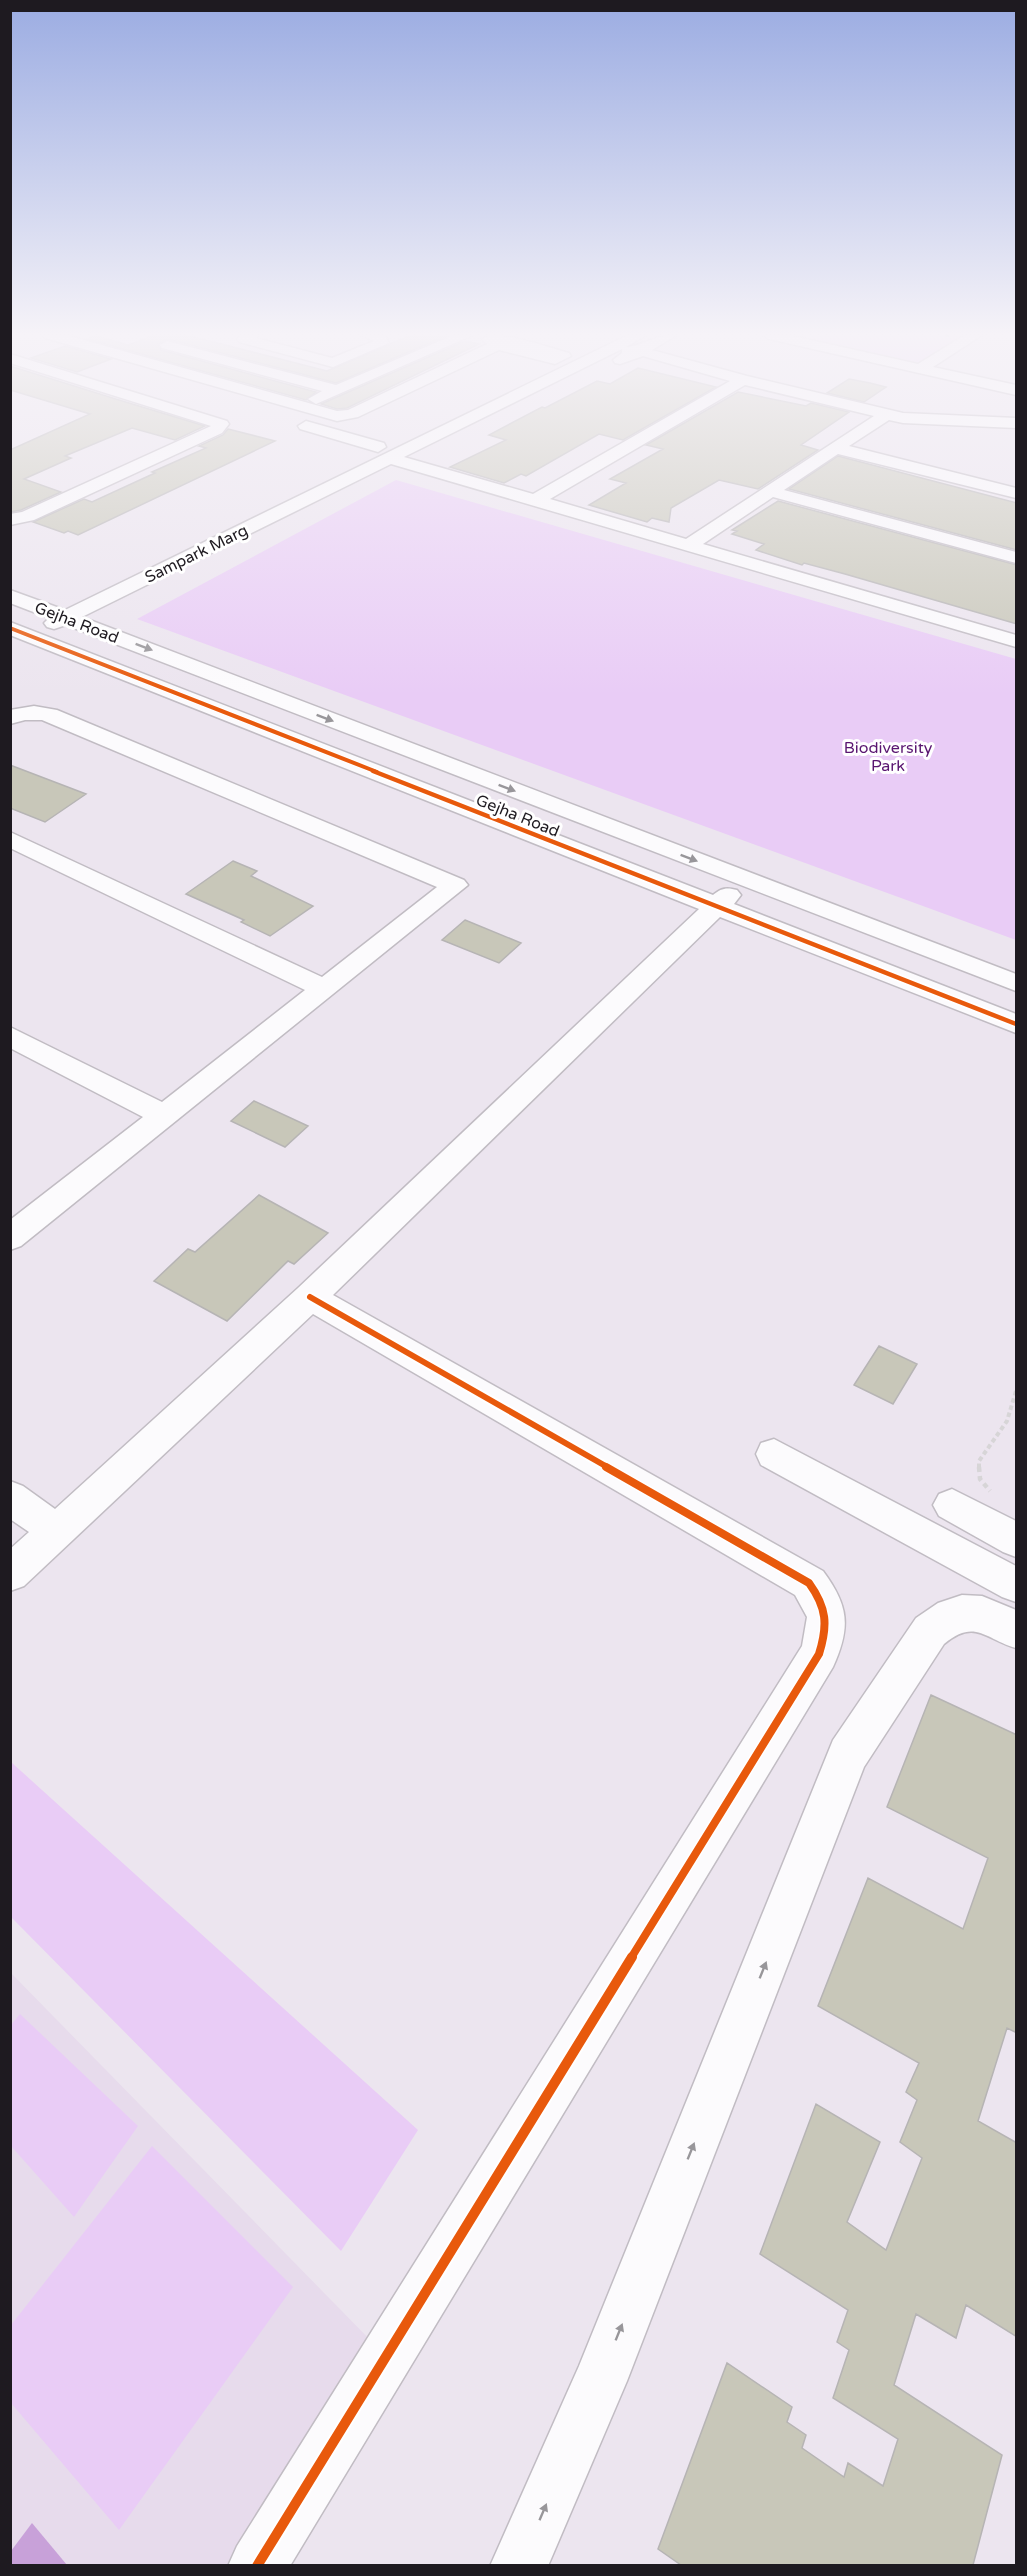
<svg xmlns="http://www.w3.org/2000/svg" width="1027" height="2576" viewBox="0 0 1027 2576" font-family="'Varela Round',sans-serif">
  <rect width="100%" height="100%" fill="#ece5ef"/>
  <path fill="#e7dbec" d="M10 1972 379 2349 241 2565H11Z"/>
  <path fill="#e9ccf6" d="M816 335H964L917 363 810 338Z
    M396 480 1016 659V940L137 619Z
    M11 1762 418 2130 341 2251 11 1917Z
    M20 2014 138 2126 74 2217 11 2146V2025Z
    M152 2146 293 2287 119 2530 11 2403V2325Z"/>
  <path fill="#c8a1d9" d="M32 2523 67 2565H11V2551Z"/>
  <path fill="#c8c7b9" stroke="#b6b4b4" stroke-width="1.5" d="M155 335H186L327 371 411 335 446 336 336 383 168 339 158 344 161 350 316 392 306 400 87 339 96 336 128 345Z
    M465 341 479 344 347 408 337 409 321 404Z
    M65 346 111 359 77 372 31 358Z
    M10 366 119 400 205 426 175 440 132 428 65 456 71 458 24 479 61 492 21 510 10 512V450L90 414 10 390Z
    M638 368 716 387 623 440 599 434 526 476 521 474 504 483 450 467 506 440 489 435 542 407 545 408 597 381 610 384Z
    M849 379 870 383 886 387 864 402 827 393Z
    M738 392 806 406 811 403 849 412 801 445 818 450 758 489 719 480 671 508 669 522 652 518 647 522 589 505 626 483 610 479 663 449 646 445Z
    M228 429 275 441 78 535 68 531 64 533 33 522 84 499 92 502 155 473 152 472 206 448 199 446 223 435Z
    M838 456 1017 503V550L789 489Z
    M778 501 1017 565V624L845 574 804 563 802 565 756 550 764 544 732 534 737 531 732 530Z
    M10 765 86 794 45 822 10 808Z
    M233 861 257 871 251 876 313 906 270 936 241 922 244 920 186 894Z
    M465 920 521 943 499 963 442 940Z
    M254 1101 308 1126 285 1147 231 1121Z
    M259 1195 328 1233 294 1264 288 1261 227 1321 154 1281 188 1249 195 1252Z
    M879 1346 917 1364 893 1404 854 1385Z
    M931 1695 1017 1735V2033L1007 2028 978 2121 1017 2143V2337L966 2305 956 2338 916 2314 894 2385 1002 2455 973 2565H681L658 2549 727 2363 792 2407 787 2422 806 2435 802 2448 844 2477 848 2463 883 2486 898 2439 833 2398 849 2350 837 2342 848 2310 760 2254 816 2104 880 2142 847 2222 886 2250 922 2158 900 2142 917 2100 906 2092 919 2063 818 2006 868 1878 963 1929 988 1858 887 1807Z"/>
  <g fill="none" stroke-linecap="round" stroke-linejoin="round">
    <defs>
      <path id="minor" d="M43 335H66L337 411 348 410 487 344 482 339C493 327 553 349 569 353L571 356 555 364 499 350 358 417 337 421 45 338Z
        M241 335H258L256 338 332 358 374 341 361 335H385L389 343 333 367 239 342 237 339Z
        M454 335H473L316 404 308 399 322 391 162 348 160 345 167 341 336 385Z
        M628 335H646L626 347C646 345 653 335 677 335L652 350 747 376 903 413 1016 418V428L903 423 889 420 849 446 1016 488V498L838 454 784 490 1016 552V563L773 497 703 544 1016 635V647L391 464 82 617 1016 974V991L66 625 54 629 47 627 44 623 49 618 10 603V590L65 610ZM622 349V353L613 360 615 363 620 364 643 356 730 381 533 494 404 457ZM745 385 874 416 686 539 550 499Z
        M762 335H788L918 364 965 335H982L933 367 1016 385V395L769 339Z
        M10 354 227 421 229 424 222 433 34 520 10 525V514L22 512 211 426 10 363Z
        M306 421 384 443 386 447 378 452 300 429 298 426Z
        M10 622 713 895C721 888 727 887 737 890L741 895 734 904 1016 1014V1033L720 917 333 1295 823 1571C849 1606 851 1627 833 1667L290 2566H228L237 2546 802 1646 807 1617 795 1595 313 1314 24 1586 10 1591V1549L29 1532 10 1519V1481L23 1486 55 1509 298 1288 699 909 10 635Z
        M34 706 57 710 464 880 468 885 21 1246 10 1250V1220L143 1117 10 1048V1027L162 1102 305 990 10 848V832L322 977 437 887 42 720H25L10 724V710Z
        M774 1439 1016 1566V1602L1002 1597 761 1465 756 1454 761 1443Z
        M952 1489 1016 1521V1557L1003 1552 939 1516 933 1505 939 1494Z
        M962 1595 982 1596 1016 1610V1648C985 1639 975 1618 944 1644L864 1767 627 2381 548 2566H490L579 2366 833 1740 916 1618 938 1603Z"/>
    </defs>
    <use href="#minor" stroke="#c1bcc3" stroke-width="3"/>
    <path stroke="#d7d5d7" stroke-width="4" stroke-dasharray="4.5 3" stroke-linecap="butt" d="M979 1468V1461L1007 1421 1016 1391"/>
    <path stroke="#d7d5d7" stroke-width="4.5" stroke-dasharray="5 4" stroke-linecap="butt" d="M979 1467 980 1479 990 1491"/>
    <use href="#minor" fill="#fcfbfd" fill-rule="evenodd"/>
    <path stroke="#00873e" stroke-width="2" stroke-dasharray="4.5 2" stroke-linecap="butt" d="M945 335 949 336"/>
    <defs>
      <path id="cycleway-far4" d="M10 628 377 772"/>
      <path id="cycleway-far3" d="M373 771 1016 1024"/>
      <path id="cycleway-far2" d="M310 1297 609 1468"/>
      <path id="cycleway-far1" d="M606 1467 809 1583C827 1608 828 1625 819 1654L631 1958"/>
      <path id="cycleway" d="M257 2566 632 1957"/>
    </defs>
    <use href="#cycleway-far4" stroke="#fff" stroke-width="6"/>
    <use href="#cycleway-far3" stroke="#fff" stroke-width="8"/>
    <use href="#cycleway-far2" stroke="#fff" stroke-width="10"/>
    <use href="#cycleway-far1" stroke="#fff" stroke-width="11"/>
    <use href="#cycleway" stroke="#fff" stroke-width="14"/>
    <use href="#cycleway-far4" stroke="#e8590c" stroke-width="4"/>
    <use href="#cycleway-far3" stroke="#e8590c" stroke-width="4.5"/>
    <use href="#cycleway-far2" stroke="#e8590c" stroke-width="6"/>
    <use href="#cycleway-far1" stroke="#e8590c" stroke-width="8"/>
    <use href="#cycleway" stroke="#e8590c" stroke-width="10"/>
  </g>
  <defs><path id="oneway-solid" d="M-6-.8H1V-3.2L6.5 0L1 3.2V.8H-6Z" transform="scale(1.5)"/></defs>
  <g fill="#98969a">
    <use href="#oneway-solid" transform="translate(144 647) rotate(21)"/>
    <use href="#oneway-solid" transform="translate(325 718) rotate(21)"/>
    <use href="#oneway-solid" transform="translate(507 788) rotate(21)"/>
    <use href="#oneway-solid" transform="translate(689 858) rotate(21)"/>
    <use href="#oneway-solid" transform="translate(763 1970) rotate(-68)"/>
    <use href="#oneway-solid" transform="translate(691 2151) rotate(-68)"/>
    <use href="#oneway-solid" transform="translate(619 2332) rotate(-68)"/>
    <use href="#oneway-solid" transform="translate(543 2512) rotate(-67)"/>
  </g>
  <linearGradient id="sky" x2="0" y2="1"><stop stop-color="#9bace2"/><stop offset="0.48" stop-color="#f6f3f8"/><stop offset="1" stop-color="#f6f3f8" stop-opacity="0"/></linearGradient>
  <rect width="1027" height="696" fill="url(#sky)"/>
  <g text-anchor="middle" stroke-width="6" stroke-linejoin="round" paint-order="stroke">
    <g font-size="16" fill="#1e1a20" stroke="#fff">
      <text transform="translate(196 553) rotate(-26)" y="6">Sampark Marg</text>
      <text transform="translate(77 622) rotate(21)" y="6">Gejha Road</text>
      <text transform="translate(518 815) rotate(22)" y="6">Gejha Road</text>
    </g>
    <g font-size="16" fill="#591570" stroke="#fff">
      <text x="888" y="753">Biodiversity<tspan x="888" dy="18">Park</tspan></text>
    </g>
  </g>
  <rect width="1027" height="2576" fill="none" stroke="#1e1a20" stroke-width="24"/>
</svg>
